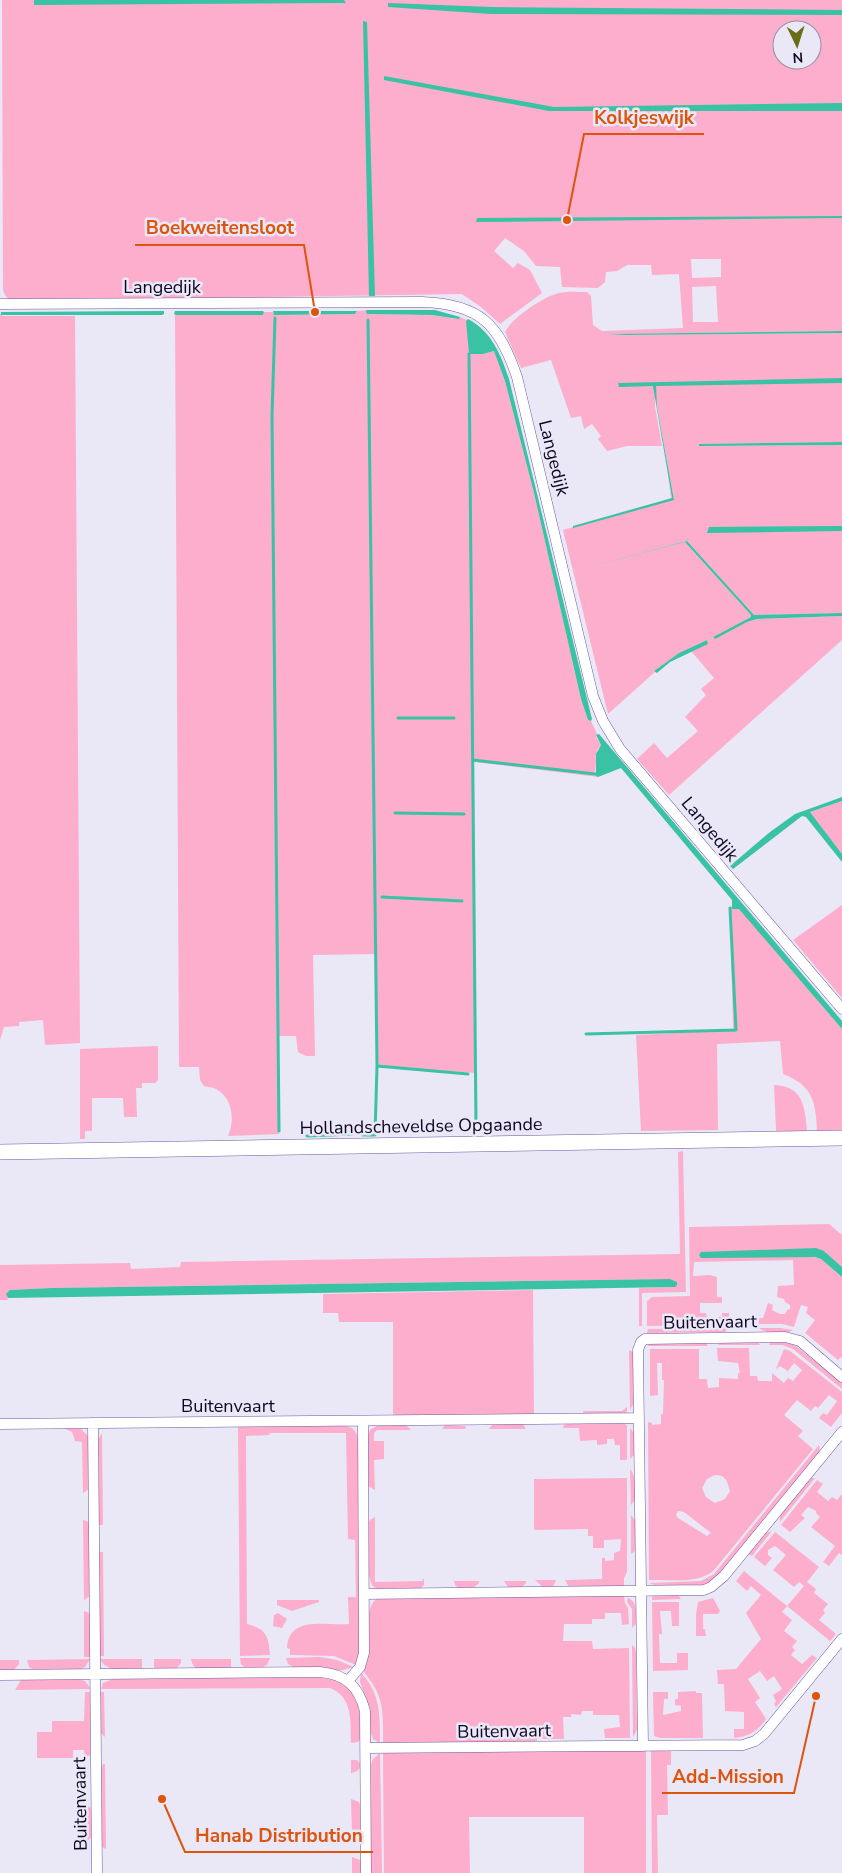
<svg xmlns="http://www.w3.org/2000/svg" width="842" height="1873" viewBox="0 0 842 1873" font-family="'Nunito Sans',sans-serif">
  <rect width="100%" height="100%" fill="#eae7f7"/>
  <path fill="#fdaecc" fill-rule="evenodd" d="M2 0H842V331L606 334 626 335 842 333V442L699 444V446L842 445V613L754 615 687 541 573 571 685 542 751 615V617L713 637 714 639 747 622 757 619 842 616V640L669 795 637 759 654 743 667 758 698 731 685 717 706 695 701 689 714 678 691 651 708 644 707 640 679 653 654 671 655 672 608 714 563 530 671 499 668 476 672 499 674 500 657 407 655 386V407L662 446H627L607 451 598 439 601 436 592 424 584 429 581 416 571 418 551 360 521 368 505 332C512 318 544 296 559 293 569 291 578 292 587 292L591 296 593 325 602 331 683 328 679 274 652 275 651 265H629V264L617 271 606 272 605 282 598 288 562 287 560 267 536 266 524 251 505 238 494 251 513 268 518 263 530 270 542 293 500 324 481 307 462 294 13 301C7 299 5 296 3 290ZM782 30H812V60H782ZM691 259H721V277L692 278ZM716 286 718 322H693L692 287Z
    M367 310 368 314 432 315 458 319 460 317 467 320 469 353 483 354 494 351 495 352 505 381 534 493 581 699 588 720 591 721 597 734 596 737 601 745 597 750 595 774 598 777 474 762 476 1073 377 1066V954L313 955 315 1056H306L298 1052 296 1036H279V1134L228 1136C235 1121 233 1098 216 1089 212 1087 207 1087 204 1086L200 1080 199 1067H179L175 315H263L264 312H273L274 315 355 314 357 311Z
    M0 313 2 316H75L80 1043 45 1045 43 1020 19 1022V1026L4 1027 0 1040Z
    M842 801V854L810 812Z
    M842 905V998L793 940Z
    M732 906V909L739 908 842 1029V1130L817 1131C816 1101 812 1085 783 1074L780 1041 717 1044 718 1130 641 1131 636 1035 733 1030 730 908Z
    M158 1046V1080L155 1083H142V1088H136L137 1117H124L123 1098H92V1131H85V1139H80V1049Z
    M774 1085C803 1086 805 1106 807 1131H776Z
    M683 1151 686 1292 642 1293V1326H639V1288L675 1287 676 1282 670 1279 51 1288 10 1290 7 1296 8 1300H0V1265L130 1263 131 1269 180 1267 181 1262 680 1254 678 1152Z
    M829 1224 842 1235V1267L824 1251 814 1257 821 1259 842 1277V1358L841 1357 838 1360 805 1333 815 1320 806 1313 808 1307 801 1305 794 1327 782 1324H759L758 1318H763L768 1303 773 1305 772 1310 780 1314H785L787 1310 790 1309V1305L785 1302 784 1299 777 1297 778 1286 794 1285 793 1260 694 1262 693 1276 710 1275 717 1277V1297H722V1303H700V1313H706L707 1317H722V1313H729L730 1325 647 1326V1301L652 1297 690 1296 689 1227Z
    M533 1290 534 1415 396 1416 393 1414V1322H339L338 1313H323V1294Z
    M729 1328 725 1332 647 1333 648 1329Z
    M759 1328H780L793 1330C786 1335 765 1334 759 1328Z
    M757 1341 760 1345H718L720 1342Z
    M771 1342H785L796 1346 842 1383V1389L793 1349 782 1345H769Z
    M649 1343H706L708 1346H648Z
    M717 1348H749L750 1376H757L758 1381H772V1373L784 1383 788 1378 793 1381 802 1370 794 1363 788 1371 780 1366 776 1369 784 1349 790 1351 842 1392V1413L831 1427 819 1418 823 1413 827 1415 837 1401 829 1395 818 1408 815 1406 811 1411 797 1400 784 1415 803 1431 798 1436 813 1449 715 1569C700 1585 670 1579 649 1580L648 1422 652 1423V1425L661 1424V1414H663L664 1380H662V1363H657L658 1395 650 1396V1349H699V1379H707L708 1388 719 1387V1378L738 1379V1373H740L738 1363 718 1361ZM715 1475C726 1475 727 1481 730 1491L725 1499 715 1503 706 1497 702 1488 707 1479ZM678 1511 684 1512 711 1533 707 1536 678 1518 676 1515Z
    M629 1350 633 1352 634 1403 630 1410Z
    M627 1407V1412L624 1414 584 1415 583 1411H622Z
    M622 1423 627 1425V1460H620V1445H615L614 1439H607V1444L597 1445V1440L580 1441 579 1428H563L564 1425 568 1424Z
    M493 1424H523L526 1429H489Z
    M378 1425H406L411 1430H377L374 1433V1441H384V1459L374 1460 375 1490 368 1486 367 1438 370 1430Z
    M445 1425 465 1426 466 1429H442Z
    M345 1426C354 1427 357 1432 358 1440L360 1654 356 1665 334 1656 290 1655V1649L287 1648C289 1615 325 1626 349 1624L348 1597H356L355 1540 348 1539 346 1433H270L269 1435 246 1436 247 1624C266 1629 269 1636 270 1655L240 1656 238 1427Z
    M63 1428 81 1429 88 1436 89 1489 83 1493 82 1442 75 1441 72 1432Z
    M630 1428 634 1433 635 1454 630 1459Z
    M102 1433 103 1525H99L98 1440Z
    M819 1445 820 1452 714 1580 702 1585 657 1586 649 1583 701 1581 714 1574Z
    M630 1469C637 1476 638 1499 631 1505Z
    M627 1478V1572L624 1578V1587H569L565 1580 602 1579V1558H605V1561L614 1560V1553L620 1551 621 1539 604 1540V1548H593V1536H588V1529L534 1530V1479Z
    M811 1478H815L780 1522V1515Z
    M817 1480 823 1484 817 1492 828 1501 832 1497 837 1500 842 1494V1555L839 1553 829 1566 823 1562 835 1546 811 1527 820 1517 816 1513V1511L808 1507 801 1515 805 1518 790 1532 781 1525Z
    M631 1515 635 1520V1551L631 1554Z
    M375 1517V1582L422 1581 424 1578V1585L421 1588C412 1589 380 1592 374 1587 365 1579 368 1537 368 1524L370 1520Z
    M83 1520 89 1522 90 1596 84 1600Z
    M772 1531 752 1556 748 1554 766 1533Z
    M775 1532 819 1567 807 1582 816 1589 814 1593 828 1604 823 1610 825 1613 819 1620 836 1634 830 1641 787 1606 782 1612 792 1620 784 1631 797 1641 792 1647 795 1650 791 1655 802 1664 812 1655 817 1658 776 1707 774 1704 776 1701 773 1695 782 1689 774 1676 767 1681 760 1671 748 1679 760 1698 755 1702 766 1719C758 1731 749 1737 734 1738V1729H744V1712L725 1711 724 1684H718L717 1670 736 1669 761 1639 746 1613 761 1595 751 1586 747 1591 736 1581 744 1571 787 1606 804 1586 799 1582 794 1587 773 1570 786 1555 775 1546 768 1550V1555L772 1558 765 1566 754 1557Z
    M99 1552H103L104 1656H100Z
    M535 1580H556L553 1587 544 1588Z
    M454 1581H479V1583L473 1588 460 1589 455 1585Z
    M504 1581H526V1583L521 1588 508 1587Z
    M656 1595H678L681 1599 652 1600V1597Z
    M624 1596 625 1603 628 1608 629 1624 622 1625 621 1613H605V1619H592V1624H564L563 1641H592L593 1649 629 1648 630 1738H605L604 1729 620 1727 619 1715H593V1711H582L581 1715 571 1714V1717H563L564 1739H537V1742L383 1744C383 1711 385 1697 363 1671 376 1649 359 1609 378 1598Z
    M628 1598C638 1602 636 1614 636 1624L632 1628V1609L627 1602Z
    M713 1598 720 1611 718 1614H703V1629H705L706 1636H696V1614L698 1602Z
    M277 1600H319V1602L292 1611 277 1605Z
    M652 1602H679V1626H672L671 1611H660L662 1634H659L660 1663H677V1653H688V1670L653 1671Z
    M84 1611 89 1613 91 1618V1657H84Z
    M278 1613 287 1619 282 1628 273 1626 274 1615Z
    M632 1645 635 1648 636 1653 637 1730 633 1737Z
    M320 1657 337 1660 354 1667 339 1671 326 1668H295L288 1664 286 1658Z
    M240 1658H270L267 1665 261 1668H245L241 1664Z
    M90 1659 85 1667 79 1670H34L29 1667 27 1660Z
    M100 1659H142V1669C128 1669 107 1674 100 1659Z
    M154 1659H181V1663L176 1669H154Z
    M191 1659H231V1668L196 1669 192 1663Z
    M0 1660H19V1664L14 1670H0Z
    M361 1673C381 1693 380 1717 380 1743L373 1739 371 1733 369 1708 360 1682Z
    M327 1677C361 1686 360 1709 361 1739L358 1742 351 1743C350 1722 354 1698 330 1688L101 1689 103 1683 113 1679Z
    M78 1679 85 1681 91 1689 15 1690 21 1680Z
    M696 1691V1693H702L703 1738H660L654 1736 653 1692H668V1699H664L663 1715 681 1711V1706L675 1705V1699H678V1692Z
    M85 1692H91L90 1755 85 1758 84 1750H73V1758H37V1732H52V1721H84Z
    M100 1692H104L105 1737 101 1733Z
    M646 1750V1873H584V1817H469L470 1873H384L383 1753Z
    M651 1750H671V1765H667L668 1815H657L658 1873H652Z
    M380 1753 382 1873H371V1765L373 1759Z
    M351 1760H357L361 1765C359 1770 357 1772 351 1773Z
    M103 1764H105L106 1849 102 1847 101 1769Z
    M351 1799 359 1802C362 1808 363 1824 360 1829 358 1832 355 1832 352 1832Z
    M85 1806 90 1807 92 1810 93 1836 85 1843Z
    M352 1857 360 1860 362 1864V1873H352Z"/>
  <path fill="#39c2a4" d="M34 0H344L346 3 34 5Z
    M388 3 492 7 842 10V15L491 14 388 7Z
    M363 21 367 22 375 296H369Z
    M384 76 554 107 842 103V111H549L384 80Z
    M842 216V218L476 222 477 218Z
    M367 310H435L460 317 459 319 432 315 367 314 366 311Z
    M164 311V314L162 315H1V312Z
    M175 311H263L264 312 263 315H176L174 314Z
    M273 311H357L355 314 274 315Z
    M468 319C492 332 501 355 509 379L592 719 591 721 588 720 581 699 534 493 505 381 494 351 483 354H469L466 321Z
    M842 331V333L626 335 606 334Z
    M842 378V383L656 386 657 407 674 500 573 528V526L672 498 653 386 619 387 618 383Z
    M842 442V445L699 446V444Z
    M842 526V531L707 533 709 527Z
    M687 541 754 615 842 613V616L757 619 747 622 715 639 713 637 751 617V615L685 542 573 571Z
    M707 640 708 644 670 662 657 673 654 671 679 653Z
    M599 734 842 1021V1029L739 909H732V900L621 768 598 777 596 776V754L601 745 596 735Z
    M842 797V801L810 812 842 854V862L806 817 802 816 733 869 730 866 770 832 795 814Z
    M816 1248 824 1251 842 1267V1277L821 1259 815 1257 701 1258 699 1255 701 1252Z
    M670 1279 677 1282V1285L675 1287 8 1298 6 1294 10 1290 51 1288Z"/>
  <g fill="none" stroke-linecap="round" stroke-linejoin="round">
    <path stroke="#39c2a4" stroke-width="3" d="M275 318 272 416 279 1131
      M368 320 377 1066 468 1074
      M469 354 476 1125
      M398 718H454
      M473 760 595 774
      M395 813 464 814
      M382 897 462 901
      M586 1034 736 1030 730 908
      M363 1135H375L377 1066
      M307 1136 352 1134"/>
    <defs>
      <path id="street" d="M0 304 422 302C480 304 499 324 517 377L593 696 603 721 620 749 842 1009
        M93 1423 97 1873
        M0 1424 639 1418
        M364 1594 704 1590 711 1587 724 1576 842 1432
        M0 1675 320 1672C346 1674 359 1687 365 1711L366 1873
        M348 1681 360 1667 364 1653 363 1421
        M643 1746 638 1350 641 1342 645 1339 785 1337 800 1341 842 1377
        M366 1748 743 1745 755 1741 764 1734 842 1639"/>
      <path id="secondary" d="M0 1152 842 1138"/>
    </defs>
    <use href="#street" stroke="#6c599f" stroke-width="11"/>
    <use href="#secondary" stroke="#6c599f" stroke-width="16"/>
    <use href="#street" stroke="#fff" stroke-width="10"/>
    <use href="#secondary" stroke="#fff" stroke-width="15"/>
  </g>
  <g text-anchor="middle" stroke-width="5" stroke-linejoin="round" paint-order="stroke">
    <g font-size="18" fill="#0e0620" stroke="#eae7f7">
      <text x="162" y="293">Langedijk</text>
      <text transform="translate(554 458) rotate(76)" y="6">Langedijk</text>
      <text transform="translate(710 829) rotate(50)" y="6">Langedijk</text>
      <text transform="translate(421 1126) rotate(-1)" y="6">Hollandscheveldse Opgaande</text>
      <text transform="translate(710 1322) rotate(-1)" y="6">Buitenvaart</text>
      <text x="228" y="1412">Buitenvaart</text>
      <text transform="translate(504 1731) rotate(-1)" y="6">Buitenvaart</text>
      <text transform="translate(80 1804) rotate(-91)" y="6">Buitenvaart</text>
    </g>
  </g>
  <path fill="none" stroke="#dd550d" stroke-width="2" d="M567 220L584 134H704M315 312L304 245H135M816 1696L794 1793H662M162 1799L185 1852H373"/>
  <g fill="#dd550d" stroke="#eae7f7" stroke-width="2">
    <circle cx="567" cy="220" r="5"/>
    <circle cx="315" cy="312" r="5"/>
    <circle cx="816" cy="1696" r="5"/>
    <circle cx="162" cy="1799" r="5"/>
  </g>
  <g font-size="19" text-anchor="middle" font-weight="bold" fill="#dd550d" stroke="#eae7f7" stroke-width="5" stroke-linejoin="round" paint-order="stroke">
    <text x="644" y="124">Kolkjeswijk</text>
    <text x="220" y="234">Boekweitensloot</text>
    <text x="728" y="1783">Add-Mission</text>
    <text x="279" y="1842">Hanab Distribution</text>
  </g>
  <g transform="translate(797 45) rotate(176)"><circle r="24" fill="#eae7f7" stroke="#928da1"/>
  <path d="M0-4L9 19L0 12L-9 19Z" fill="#676e15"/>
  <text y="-8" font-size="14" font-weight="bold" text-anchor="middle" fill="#0e0620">N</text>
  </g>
</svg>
